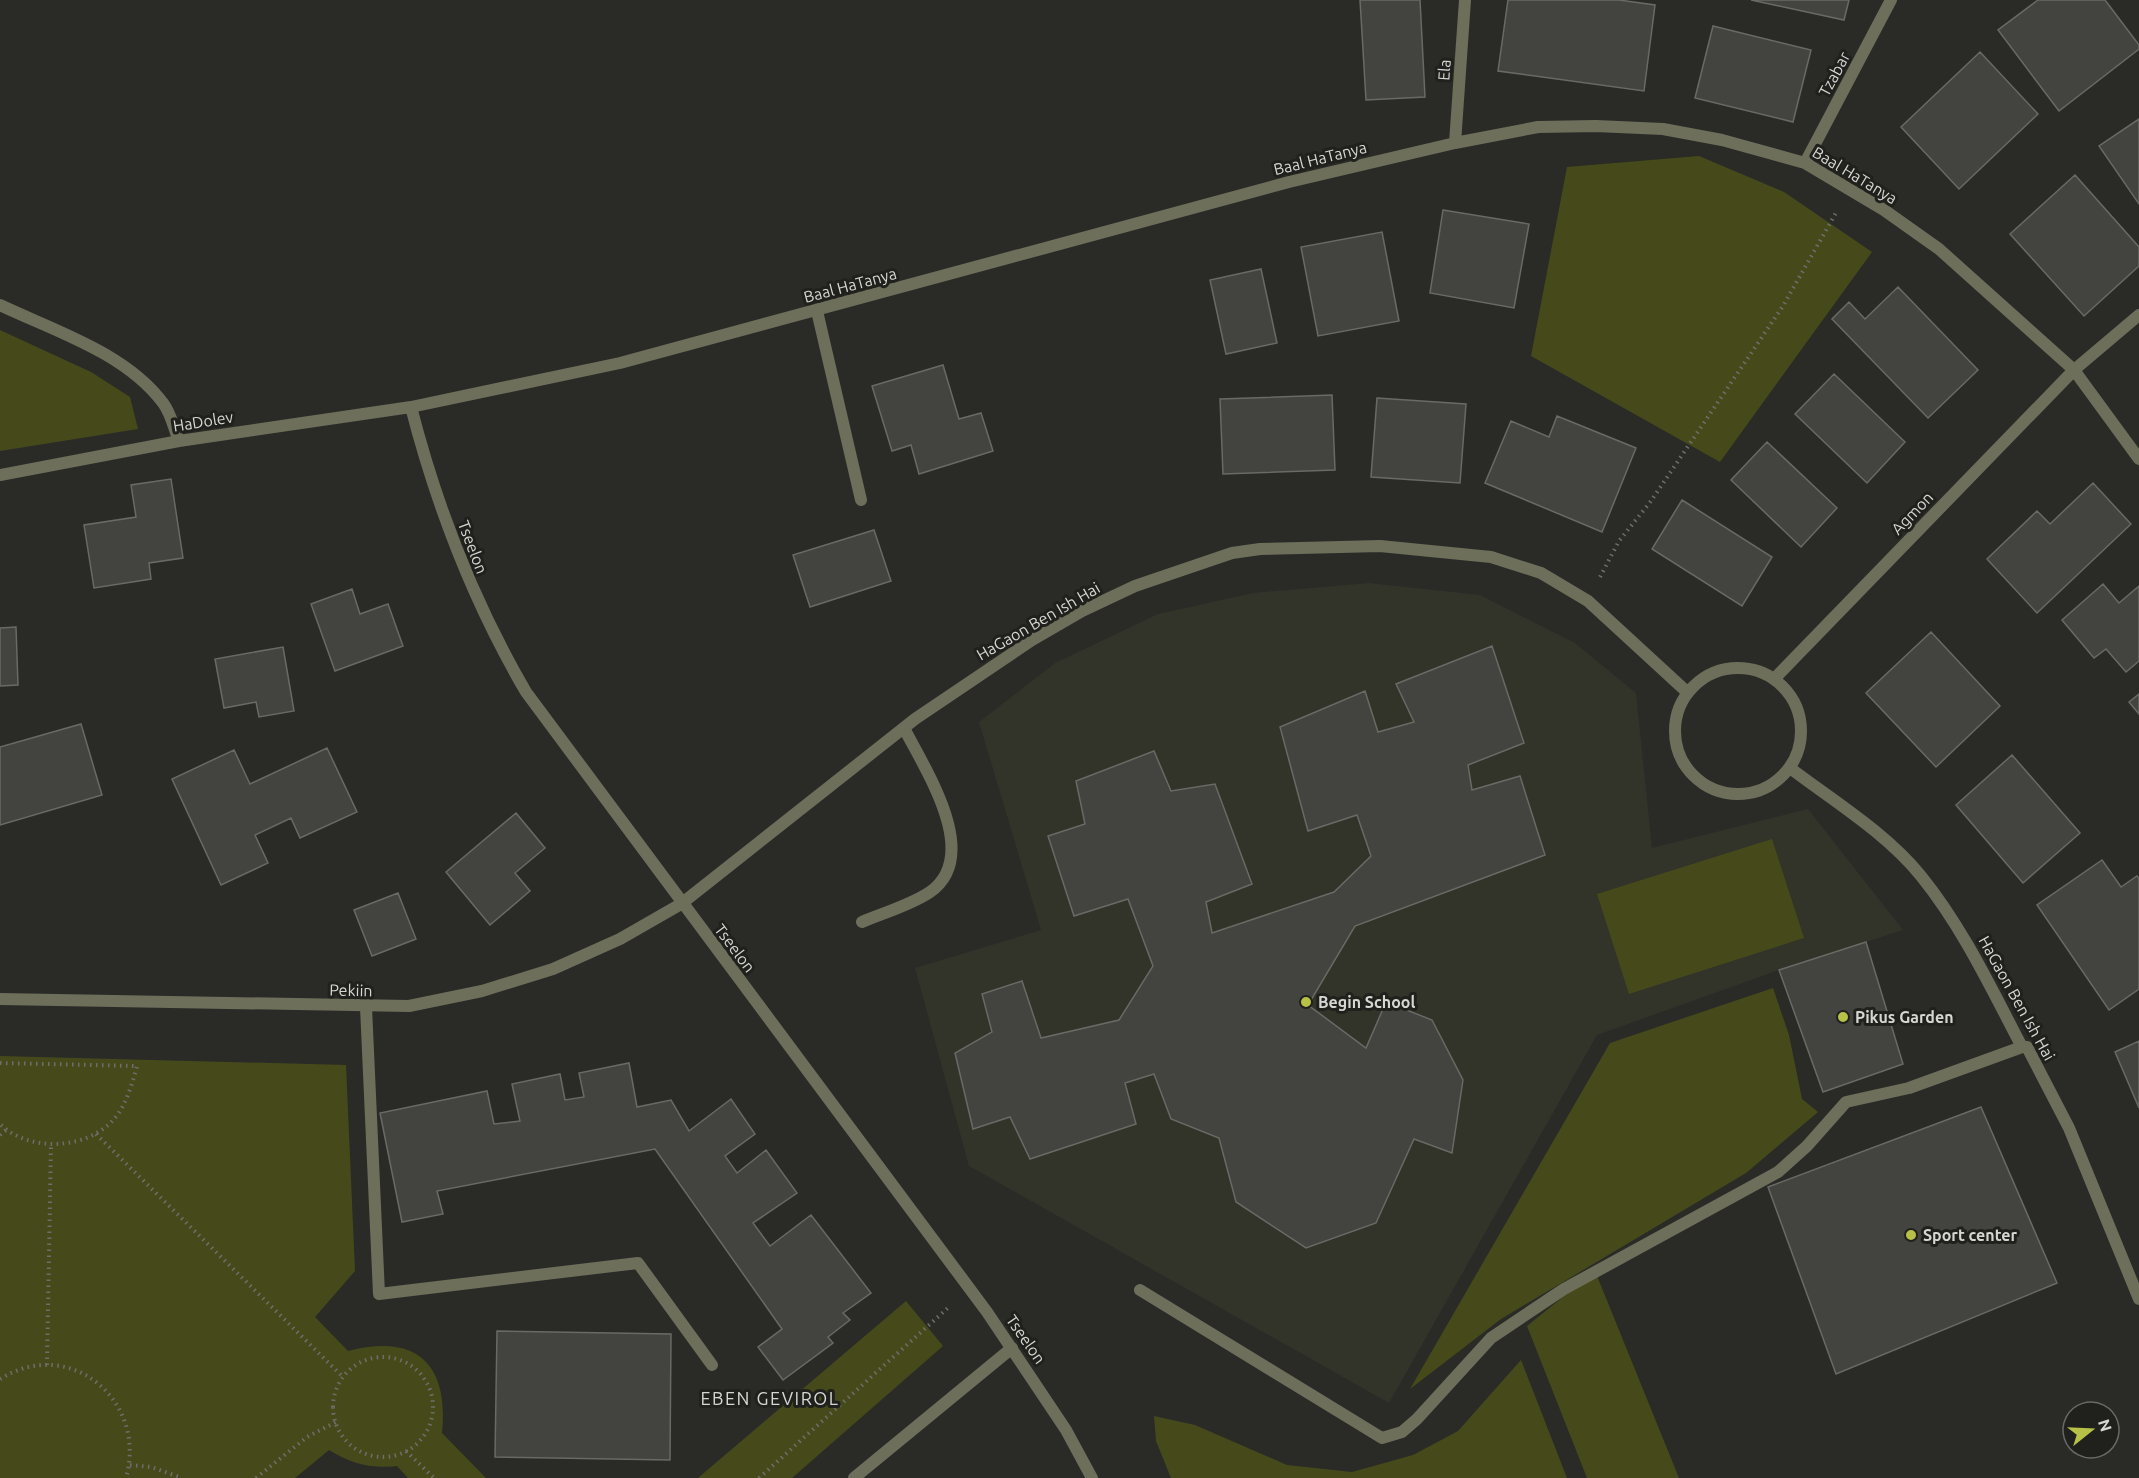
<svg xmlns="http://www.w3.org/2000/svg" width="2139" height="1478" viewBox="0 0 2139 1478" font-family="Ubuntu,sans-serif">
  <rect width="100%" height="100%" fill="#2a2b27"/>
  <path fill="#323329" d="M1369 583 1480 595 1575 643 1636 693 1652 848 1808 809 1903 930 1779 970 1597 1035 1389 1403 969 1166 915 968 1041 930 979 722 1055 663 1158 614 1253 593Z"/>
  <path fill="#464a1b" d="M1699 156 1784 192 1872 252 1720 462 1531 356 1567 167Z
    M0 330 91 372 130 397 138 429 0 451Z
    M1772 839 1804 938 1629 994 1597 894Z
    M1773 988 1789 1035 1802 1099 1818 1112 1746 1173 1501 1319 1410 1389 1610 1043Z
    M0 1056 346 1065 355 1271 315 1317 348 1351C416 1333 449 1363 442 1433L486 1478H408L397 1466C371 1469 352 1464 329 1450L295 1478H0Z
    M1595 1271 1679 1478H1587L1527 1326Z
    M906 1301 943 1346 792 1478H698Z
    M1521 1360 1567 1478H1171L1156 1441 1154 1416 1195 1425 1287 1465 1352 1472 1413 1455 1458 1431Z"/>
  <path fill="#43443f" stroke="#696a65" stroke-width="1.5" d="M1360 0H1420L1425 97 1366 100Z
    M1508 0H1619L1655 5 1644 91 1498 71Z
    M1751 0H1849L1844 20Z
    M2038 0H2105L2139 45V49L2059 111 1998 30Z
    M1713 26 1811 50 1793 122 1695 98Z
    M1980 52 2038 114 1959 189 1901 127Z
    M2139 119V204L2099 146Z
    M2075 175 2139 247V266L2084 316 2010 234Z
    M1443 210 1529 224 1514 308 1430 293Z
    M1382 232 1399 321 1318 336 1301 247Z
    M1261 269 1277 343 1226 354 1210 280Z
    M1898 287 1978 370 1928 418 1832 319 1849 302 1865 319Z
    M943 365 959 419 981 413 993 451 919 474 911 445 892 451 872 386Z
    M1834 374 1905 442 1867 483 1795 414Z
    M1332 395 1335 470 1223 474 1220 399Z
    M1377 398 1466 404 1460 483 1371 477Z
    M1557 416 1636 448 1602 532 1485 483 1511 421 1549 437Z
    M1767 442 1837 508 1801 547 1731 480Z
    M171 479 183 558 149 563 151 579 94 588 84 525 136 517 131 485Z
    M2093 483 2131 524 2037 613 1987 559 2037 511 2050 524Z
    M1682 500 1772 557 1742 606 1652 549Z
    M874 530 891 581 810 607 793 555Z
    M2103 584 2119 603 2139 586V661L2126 672 2106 649 2094 658 2062 620Z
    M352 589 360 614 388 604 403 646 335 671 311 604Z
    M16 627 18 685 0 686V628Z
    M1931 632 2000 706 1936 767 1866 693Z
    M1492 646 1524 743 1468 765 1472 790 1520 776 1545 855 1355 926 1308 1005 1366 1048 1386 1002 1432 1020 1463 1080 1452 1153 1414 1139 1376 1223 1306 1248 1236 1202 1219 1138 1171 1119 1154 1074 1125 1083 1136 1124 1030 1159 1010 1117 973 1129 955 1053 992 1032 982 994 1022 981 1041 1038 1119 1020 1153 966 1128 899 1074 916 1048 836 1085 824 1076 781 1154 751 1171 791 1215 784 1252 884 1206 902 1212 933 1334 892 1371 856 1357 815 1308 831 1280 727 1365 691 1378 732 1414 722 1396 684Z
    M283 647 294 711 259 717 256 702 224 708 215 659Z
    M2139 694V714L2129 702Z
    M81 724 102 795 0 825V747Z
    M327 748 357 812 300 838 291 818 255 835 268 863 221 885 172 779 234 750 250 784Z
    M2012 755 2080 833 2023 883 1956 805Z
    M516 813 545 848 515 873 530 891 490 925 446 872Z
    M2102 860 2121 887 2137 876 2139 878V989L2109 1010 2037 905Z
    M398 893 416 939 372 956 354 910Z
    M1866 942 1903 1064 1823 1092 1779 970Z
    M2139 1041V1108L2115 1052Z
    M629 1063 637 1107 671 1100 689 1131 731 1099 755 1134 725 1156 737 1173 766 1150 797 1193 753 1223 770 1246 811 1215 871 1293 843 1313 850 1320 828 1337 833 1343 783 1380 758 1347 782 1329 655 1149 437 1191 443 1214 402 1222 380 1113 487 1091 494 1124 520 1121 512 1084 560 1074 565 1100 584 1097 579 1073Z
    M1981 1107 2057 1283 1836 1374 1768 1187Z
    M497 1331 671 1334 670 1460 495 1457Z"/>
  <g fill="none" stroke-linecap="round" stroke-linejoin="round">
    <path stroke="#6e6f6b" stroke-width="4" stroke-dasharray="1.5 4.5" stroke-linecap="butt" d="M1600 577 1619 541 1651 501 1783 306 1837 211
      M0 1063 137 1066C132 1084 127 1103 115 1118 88 1150 30 1153 0 1124
      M96 1134 343 1377
      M0 1135 6 1130
      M333 1407a50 50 0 1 1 100 0a50 50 0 1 1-100 0Z
      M47 1365 51 1144
      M0 1379C70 1335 148 1401 126 1478
      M406 1451 434 1478
      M130 1465 151 1467 182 1478
      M256 1478 307 1437 336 1422
      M759 1478 950 1306"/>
    <path stroke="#6d6f5b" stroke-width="12" d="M817 311 861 500
      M862 922C883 913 911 905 930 892 983 855 924 768 904 728
      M366 1007 379 1294 638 1263 712 1365
      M1140 1290 1382 1438 1402 1432 1417 1419 1491 1338 1564 1289 1778 1172 1807 1146 1846 1102 1909 1088 2022 1047
      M854 1478 1012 1348"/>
    <path stroke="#6d6f5b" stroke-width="12" d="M1455 143 1465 0
      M1805 163 1891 0
      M0 305C55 331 126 353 163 403 171 413 174 429 179 441
      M411 407C437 508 474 603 526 692L987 1312 1066 1430 1092 1478
      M0 475 179 441 411 407 620 363 1289 182 1455 143 1538 127 1596 126 1663 129 1722 140 1805 163 1884 210 1939 249 2074 370 2139 459
      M1675 731a63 63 0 1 1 126 0a63 63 0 1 1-126 0Z
      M1775 678 2074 370 2139 315
      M1790 768C1835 802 1886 833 1921 876 1963 928 1991 988 2022 1047H2027L2069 1128 2139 1299
      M0 999 409 1006 482 991 553 969 620 939 681 904 915 719 1032 640 1082 611 1135 586 1232 553 1260 549 1380 546 1491 557 1541 573 1588 601 1687 692"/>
  </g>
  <g fill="#b7c148" stroke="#20211d" stroke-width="2">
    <circle cx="1306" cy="1002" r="6"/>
    <circle cx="1843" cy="1017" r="6"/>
    <circle cx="1911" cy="1235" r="6"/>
  </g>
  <g text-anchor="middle" stroke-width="6" stroke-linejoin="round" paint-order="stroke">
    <g font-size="16" fill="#d6d6d3" stroke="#20211d">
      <text transform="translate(1444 70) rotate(-86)" y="6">Ela</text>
      <text transform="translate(1834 74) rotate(-62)" y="6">Tzabar</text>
      <text transform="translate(1320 158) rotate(-14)" y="6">Baal HaTanya</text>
      <text transform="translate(1855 175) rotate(31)" y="6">Baal HaTanya</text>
      <text transform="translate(850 285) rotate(-15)" y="6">Baal HaTanya</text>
      <text transform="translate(203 421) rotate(-9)" y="6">HaDolev</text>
      <text transform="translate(1912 513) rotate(-46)" y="6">Agmon</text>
      <text transform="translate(473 547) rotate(69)" y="6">Tseelon</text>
      <text transform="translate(1038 621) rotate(-30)" y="6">HaGaon Ben Ish Hai</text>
      <text transform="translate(735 948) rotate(53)" y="6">Tseelon</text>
      <text transform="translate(351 990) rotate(1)" y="6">Pekiin</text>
      <text transform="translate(2017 998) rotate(61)" y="6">HaGaon Ben Ish Hai</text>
      <text transform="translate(1026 1339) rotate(55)" y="6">Tseelon</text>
    </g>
    <g font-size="16" font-weight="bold" fill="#d6d6d3" stroke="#20211d" text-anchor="start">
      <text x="1318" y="1008">Begin School</text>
      <text x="1855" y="1023">Pikus Garden</text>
      <text x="1923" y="1241">Sport center</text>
    </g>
    <g font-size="18" letter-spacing="1.5" fill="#d6d6d3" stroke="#20211d">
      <text x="770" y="1405">EBEN GEVIROL</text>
    </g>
  </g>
  <g transform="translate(2091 1430) rotate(72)"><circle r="28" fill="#20211d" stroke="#696966" stroke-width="1.5"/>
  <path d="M0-4.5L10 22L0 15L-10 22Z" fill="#b7c148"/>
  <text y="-9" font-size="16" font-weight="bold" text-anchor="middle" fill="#d6d6d3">N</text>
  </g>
</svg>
